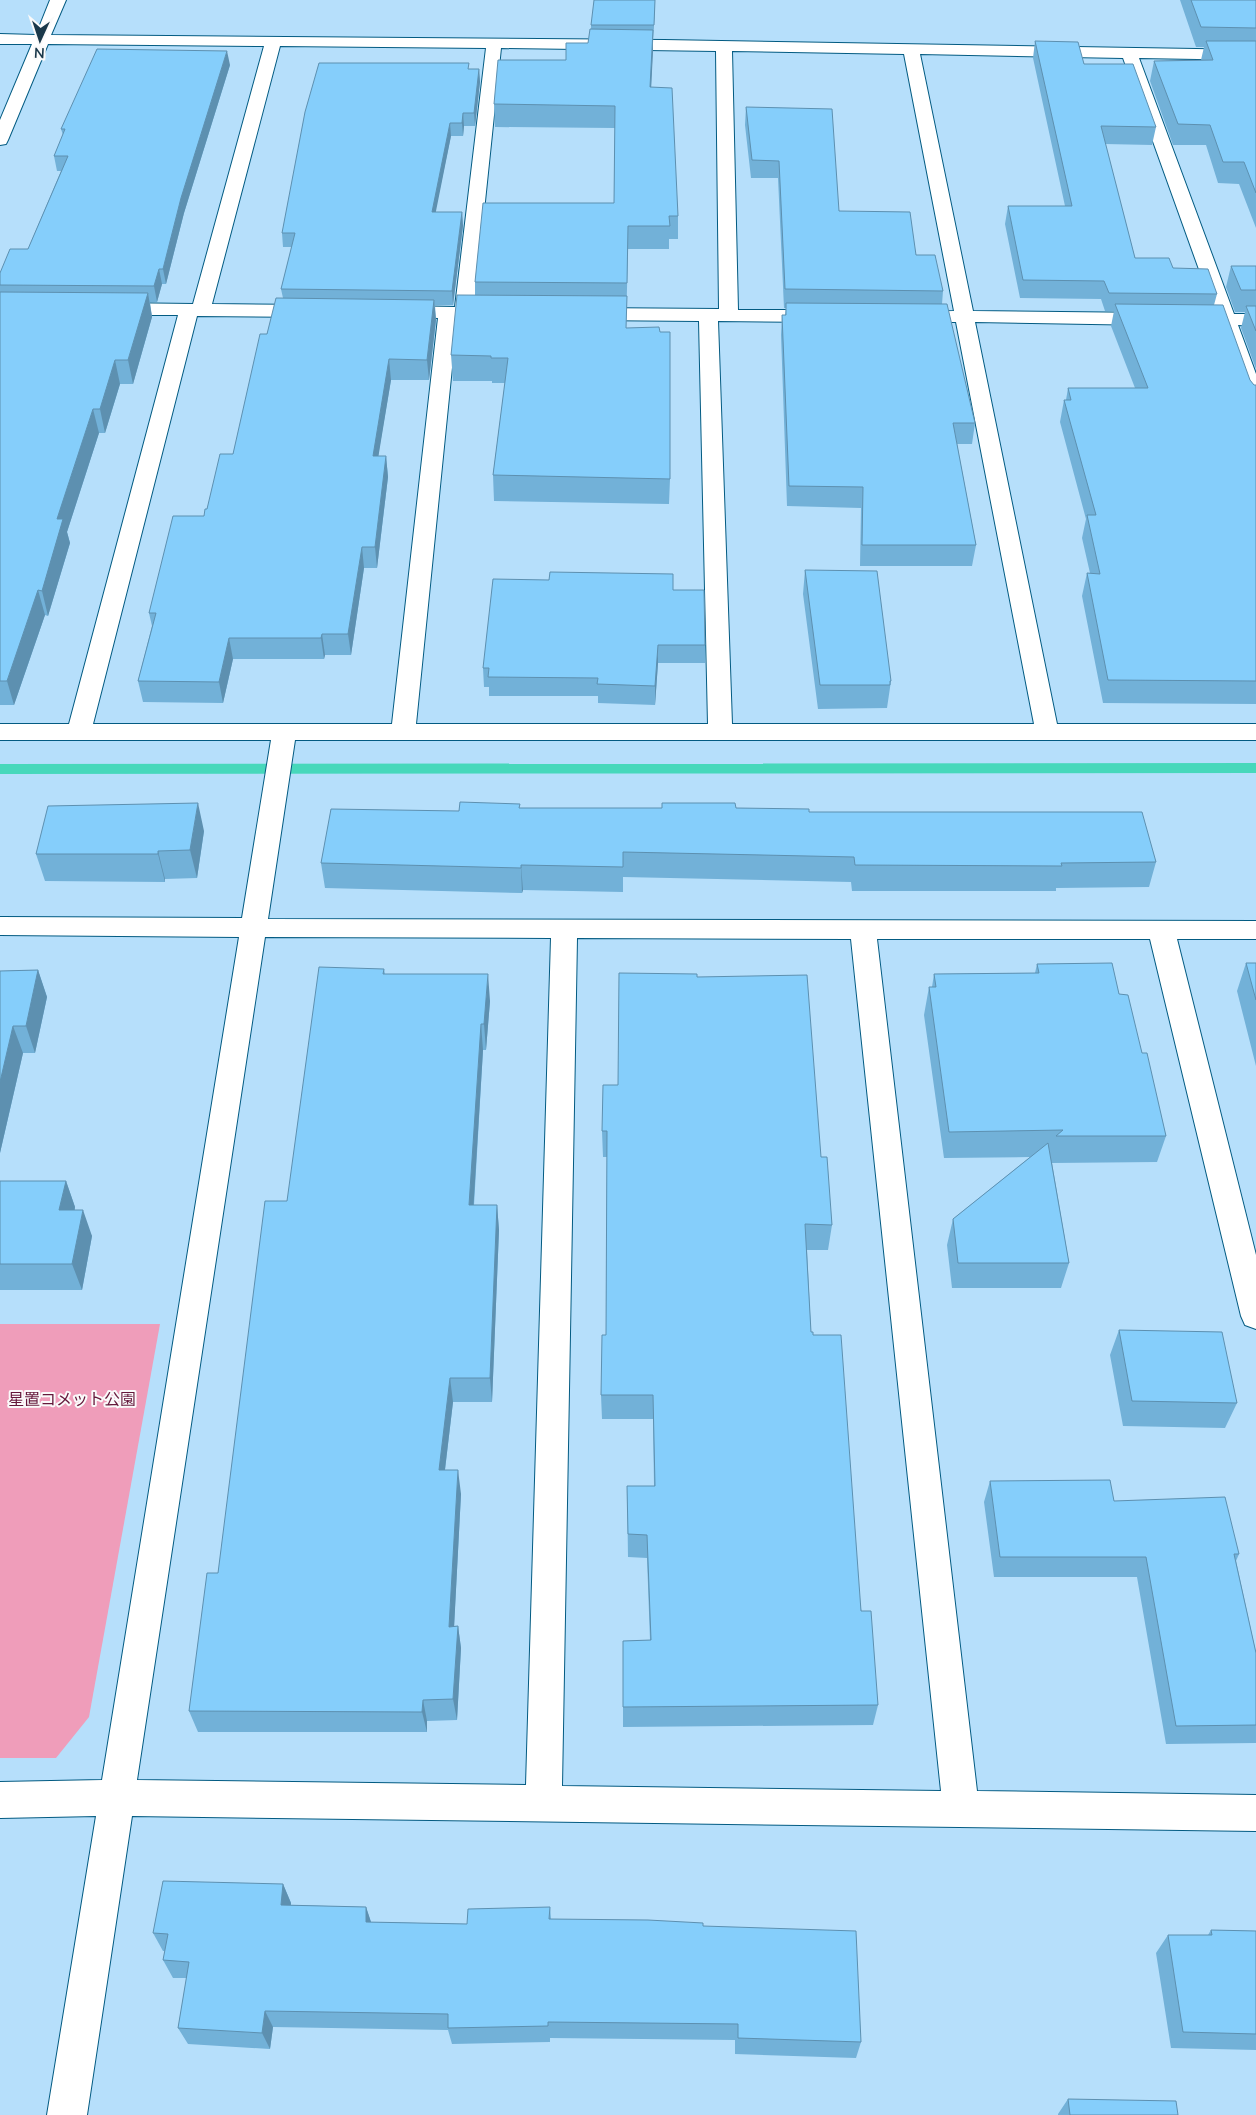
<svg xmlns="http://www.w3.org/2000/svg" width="1256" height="2115" viewBox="0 0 1256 2115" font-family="Lato,'Noto Sans JP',sans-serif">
  <rect width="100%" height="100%" fill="#b6dffb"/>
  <path fill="#ef9dba" d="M0 1324H160L89 1717 56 1758H0Z"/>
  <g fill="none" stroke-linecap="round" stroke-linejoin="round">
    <path fill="#47d8bb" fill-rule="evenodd" d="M1256 763V773L0 774V764Z"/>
    <defs>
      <path id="minor" d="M50 0H66L51 35 664 40 1256 50V60L1139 58 1234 314H1256V326L1238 325 1256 374V407L1249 405 1246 401 1219 325 1184 323 1181 319 1184 315 1215 314 1123 58 920 54 973 311 1151 313 1158 315 1161 319 1158 323 1151 325 975 322 1057 724H1256V740H295L268 919 1256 921V939H1177L1256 1255V1329L1245 1325 1241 1316 1150 939H877L977 1791 1256 1795V1831L132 1816 87 2115H47L96 1816 0 1818V1782L102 1780 239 937 0 935V917L242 918 271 740H0V724H69L178 315H114L107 313 105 309 107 305 114 303 193 304 264 46 48 44 8 140 6 144 0 145V120L32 44H0V34L36 35ZM280 46 486 48 455 307 399 306 392 308 390 312 392 316 438 318 392 724H93L197 316 311 317 318 315 320 311 318 307 311 305 212 304ZM501 48 716 51 719 309 589 308 582 310 580 314 582 318 589 320 699 321 708 724H416L457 318 500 317 502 313 500 309 474 307ZM732 51 904 54 954 311 907 312 905 316 907 320 914 322H956L1034 724H732L718 321 818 322 825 320 827 316 825 312 818 310H738ZM265 937 551 938 526 1785 137 1780ZM577 938 851 939 941 1791 562 1786Z"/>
    </defs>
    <use href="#minor" stroke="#035b82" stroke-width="2"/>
    <use href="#minor" fill="#fff" fill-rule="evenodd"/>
  </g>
  <path fill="#72b1d8" d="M655 0 651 87 678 216V239H669V249H628L626 328 670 479 669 504 494 501 493 475 505 383H492V381H453L451 355 475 295V282L614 203 615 128 495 127 494 104 566 60 588 43 591 29V25Z
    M1180 0H1256V228L1239 184 1218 183 1206 145H1173L1150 81 1154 61 1201 60 1204 47H1196Z
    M1035 41 1084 64 1156 127 1152 145 1105 144 1135 258 1173 268 1217 294 1214 305 1250 380 1254 385H1256V704L1103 703 1082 596 1087 573H1090L1082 538 1086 519 1060 422 1064 400H1066L1068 388H1135L1111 326 1114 311H1105L1101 299 1020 298 1005 224 1008 206H1065L1033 58Z
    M230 65 184 213 166 284H162L157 302H150L152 317 133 384H120L105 433H99L67 532 70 543 48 616 45 615 14 705H0V273L28 249 61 171H57L54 156 63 135 61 129Z
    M469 69H479L480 82 475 126H464L463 136H451L435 212H462L463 226 453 305H435L436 320 429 380H391L378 456H386L388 477 377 568H364L351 655H325L324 659H233L223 703 143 702 138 681 152 626 149 613 204 516 233 454 267 334 283 298 281 289 292 247H283L282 233Z
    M746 107 839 211 916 255 943 291 942 304 975 423 972 444H957L976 545 972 566H860L861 508 787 506 781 335 782 315H785L786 308H784L778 178H751L745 125Z
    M1231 266H1256V369L1241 328 1245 312H1235L1226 287Z
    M805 570 891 681 887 708 818 709 803 594Z
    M673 590 705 645V663H658L655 705 598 703V696H489V687H484L483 668Z
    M520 808H736L809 812 1156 862 1149 887 1056 888V891H852L851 882 623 877V892L523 890 522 893 325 888 321 863 459 811Z
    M204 831 197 878 165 879V882L45 881 36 854Z
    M1246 963H1256V1066L1237 991Z
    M1037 964 1119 994 1166 1136 1157 1162 1052 1163 1069 1263 1061 1288H952L947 1245 953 1219 1030 1157 944 1158 924 1015 929 987H932L934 974 1035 973Z
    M384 969 385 974 490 1001 486 1050H483L474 1205H497L499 1230 492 1402H453L445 1470 461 1494 454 1626H458L461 1648 457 1720 427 1721V1732H198L189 1711 218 1573 287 1201Z
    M38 970 47 997 35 1053H23L0 1153V971Z
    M697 977 821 1157 832 1225 828 1250H807L811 1332 813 1335 878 1705 873 1725 623 1727V1641L650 1640 647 1558 628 1557 627 1486H654L653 1419H602L601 1395 606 1335 607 1157H603L602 1131 618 1085Z
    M0 1181H66L75 1207V1210L92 1236 82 1290H0Z
    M1119 1330 1237 1403 1225 1428 1123 1426 1110 1355Z
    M990 1481 1114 1501 1239 1554 1236 1561 1256 1653V1743L1166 1744 1137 1577H994L984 1502Z
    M283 1884 291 1903V1905L366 1907 371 1922 467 1924 550 1907 551 1919 703 1926 861 2042 856 2058 735 2054V2040L550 2038V2042L452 2044 448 2030 273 2027 270 2049 188 2044 178 2028 187 1978H173L163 1960 165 1951H163L153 1933Z
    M1211 1930 1256 1931V2050L1171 2048 1156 1953 1168 1935H1208Z
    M1068 2099 1178 2115H1058V2114Z"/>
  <path fill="#5d90b0" d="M655 0 653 38 654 25Z
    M653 30V52L650 109V87Z
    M227 51 230 65 184 213 166 284 163 269 181 198Z
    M479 69 480 82 475 126 474 113Z
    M463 113 464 126 463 136 462 123Z
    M450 123 451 136 433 226 432 212Z
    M462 212 463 226 453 305 452 291Z
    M159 269 162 284 157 302 154 286Z
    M148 293 152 317 133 384 128 360Z
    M434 300 436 320 429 380 427 360Z
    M389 359 391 380 375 477 373 456Z
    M115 360 120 384 105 433 100 409Z
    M93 409 99 433 67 532 70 543 48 616 42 591 57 519Z
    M386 456 388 477 377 568 375 547Z
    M362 547 364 568 351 655 348 634Z
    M38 590 45 615 14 705 7 681Z
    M322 634 325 655 324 659 321 638Z
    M229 638 233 659 223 703 219 682Z
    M658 645V663L655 705V686Z
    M198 803 204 831 197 878 190 850Z
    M158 851 165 879V882L158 854Z
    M521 865 523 890 522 893 521 868Z
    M38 970 47 997 35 1053 26 1026Z
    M488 974 490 1001 486 1050 484 1024Z
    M481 1024 483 1050 472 1230 469 1205Z
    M13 1026 23 1053 0 1153V1082Z
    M66 1181 75 1207 69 1236 59 1210Z
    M497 1205 499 1230 492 1402 490 1378Z
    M83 1210 92 1236 82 1290 72 1264Z
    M450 1378 453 1402 442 1494 439 1470Z
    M458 1470 461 1494 453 1648 449 1627Z
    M458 1626 461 1648 457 1720 453 1699Z
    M423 1700 427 1721V1732L422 1712Z
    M283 1884 291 1903 288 1923 281 1905Z
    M366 1907 372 1925 366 1922Z
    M265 2011 273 2027 270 2049 262 2033Z"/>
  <path fill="#85cefb" stroke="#5d90b0" d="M594 0H655L654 25H591Z
    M1191 0H1256V28L1201 27Z
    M590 29 653 30 650 87 672 88 678 216H669L670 226H628L627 283 475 282 483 203H614L615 106 494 104 498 60H566V43H588Z
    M1035 41 1078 42 1084 64H1133L1156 127 1101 126 1135 258H1169L1173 268 1208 269 1217 294 1109 293 1104 281 1023 280 1008 206H1072Z
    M1206 41H1256V193L1244 162H1223L1210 125 1178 124 1154 61 1213 60Z
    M97 49 227 51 181 198 163 269H159L154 286 0 285V273L10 249H28L68 156H54L65 129H61Z
    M319 63H469L468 69H479L474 113H463L462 123H450L432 212H462L452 291 281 289 295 233H282L305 112Z
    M746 107 832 109 839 211 910 212 916 255H935L943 291 785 289 779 161 752 160Z
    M1231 266H1256V290H1241Z
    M0 292 148 293 128 360H115L100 409H93L57 519H63L42 591 38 590 7 681H0Z
    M457 295 627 296 626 328 659 327 660 332H670V479L493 475 508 358H491V356L451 355Z
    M276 298 434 300 427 360 389 359 373 456H386L375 547H362L348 634H322L321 638H229L219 682 138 681 156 613H149L173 516H204L205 509H207L220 454H233L260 334H267Z
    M786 303 947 304 975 423H953L976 545H862L863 487 789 486 782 315H786Z
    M1115 304 1223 305 1250 380 1254 385H1256V681L1108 680 1087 573 1100 574 1087 515H1096L1064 400H1071L1068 388H1148Z
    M1246 306H1256V331Z
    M805 570 877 571 891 681H890V685H820Z
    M550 572 673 574V590H704L705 645H658L655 686 597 684 598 678 488 677 489 668H483L493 579 549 580Z
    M460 802 520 804 519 808H662V803H735L736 808 809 809V812H1142L1156 862 1061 863 1062 866 855 865 854 857 623 852V867L521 865V868L321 863 331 809 459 811Z
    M198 803 190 850 158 851V854H36L48 806Z
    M1112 963 1119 994 1128 995 1142 1053H1147L1166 1136H1056L1063 1130 949 1132 929 987H936L934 974 1039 973 1037 964Z
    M1246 963H1256V1000Z
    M319 967 384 969 383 974H488L484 1024H481L469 1205H497L490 1378H450L439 1470H458L449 1627 458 1626 453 1699 423 1700 422 1712 189 1711 207 1573H218L265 1201H287Z
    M38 970 26 1026H13L0 1082V971Z
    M619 973 697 974V977L807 975 821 1157H827L832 1225 805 1224 811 1332H813V1335H841L861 1611H871L878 1705 623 1707V1641L651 1640 647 1535 628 1534 627 1486H655L653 1395H601L602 1335H606L607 1131H602L603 1085H618Z
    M1048 1143 1069 1263H958L953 1219Z
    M0 1181H66L59 1210H83L72 1264H0Z
    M1119 1330 1222 1332 1237 1403 1132 1401Z
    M1110 1480 1114 1501 1225 1497 1239 1554H1234L1256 1653V1725L1176 1726 1146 1557H1000L990 1481Z
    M163 1881 283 1884 281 1905 366 1907V1922L467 1924 468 1909 550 1907 549 1919 648 1920 703 1923V1926L856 1931 861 2042 738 2038V2024L548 2022V2026L448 2028V2014L265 2011 262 2033 178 2028 189 1962 163 1960 168 1934 153 1933Z
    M1211 1930 1256 1931V2034L1183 2032 1168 1935H1212Z
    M1068 2099 1176 2101 1178 2115H1070Z"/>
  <g text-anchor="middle" stroke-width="4" stroke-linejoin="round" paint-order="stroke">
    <g font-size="16" fill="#65183b" stroke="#fafafa">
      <text x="72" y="1405">星置コメット公園</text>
    </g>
  </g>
  <g transform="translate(40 40) rotate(183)" stroke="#fafafa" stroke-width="4" paint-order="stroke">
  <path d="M0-4L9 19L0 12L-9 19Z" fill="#1a384a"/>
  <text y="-8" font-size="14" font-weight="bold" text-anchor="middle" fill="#1a384a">N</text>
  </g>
</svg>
